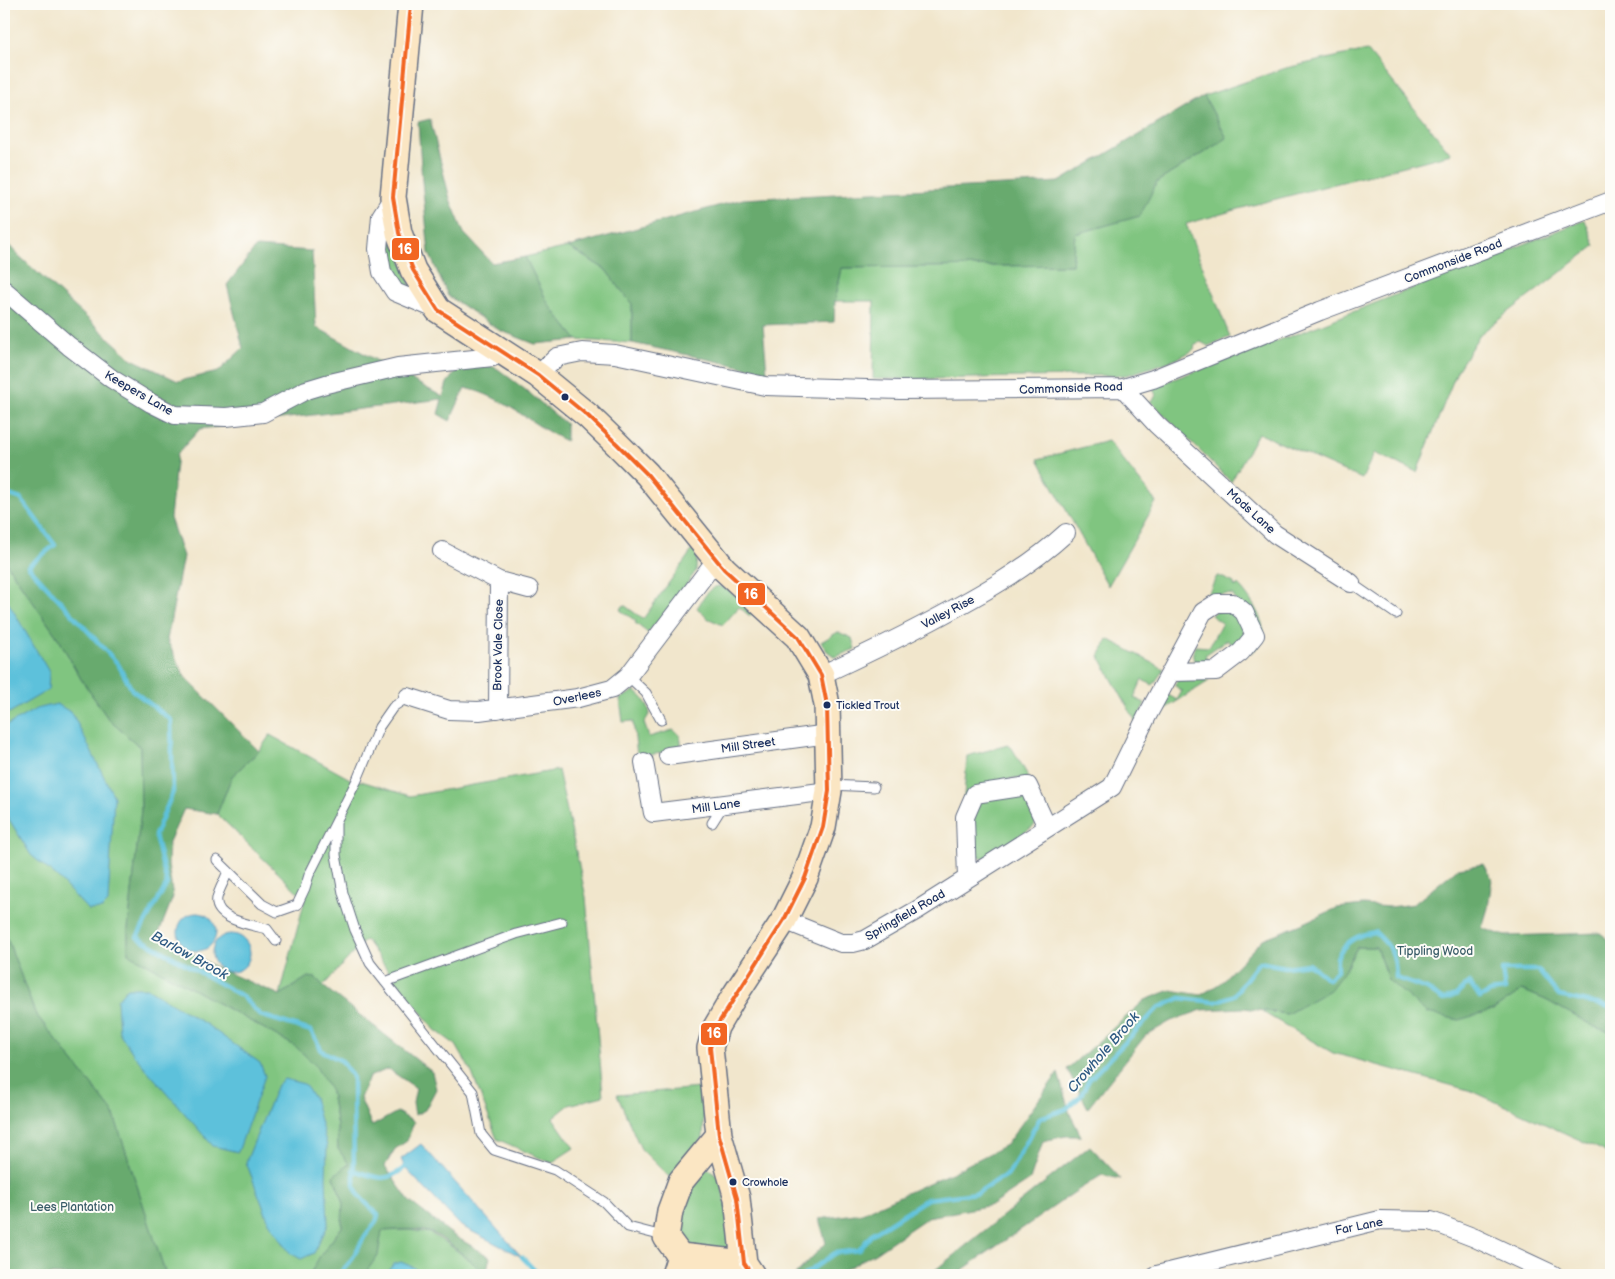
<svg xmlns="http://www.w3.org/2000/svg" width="1615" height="1279" viewBox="0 0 1615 1279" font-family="'Balsamiq Sans',sans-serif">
  <rect width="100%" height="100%" fill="#fdfcf7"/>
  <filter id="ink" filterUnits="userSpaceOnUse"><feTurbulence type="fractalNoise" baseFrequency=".02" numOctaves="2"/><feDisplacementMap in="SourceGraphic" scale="10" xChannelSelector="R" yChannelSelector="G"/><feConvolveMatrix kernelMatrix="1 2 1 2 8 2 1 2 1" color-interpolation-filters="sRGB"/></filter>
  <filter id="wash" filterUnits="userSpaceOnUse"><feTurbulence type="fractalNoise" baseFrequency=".0096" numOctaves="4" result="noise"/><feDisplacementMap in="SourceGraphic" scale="20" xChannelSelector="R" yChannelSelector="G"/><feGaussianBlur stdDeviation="1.12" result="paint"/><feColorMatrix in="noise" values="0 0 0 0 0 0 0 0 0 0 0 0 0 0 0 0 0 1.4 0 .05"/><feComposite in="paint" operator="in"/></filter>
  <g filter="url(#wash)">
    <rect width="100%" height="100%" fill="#f1e6cc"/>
    <path fill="#80c580" stroke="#4e7a6f" d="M1367 50 1451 154 1253 205 1186 224 1230 337 1208 346 1201 342 1195 344 1194 349 1192 351 1174 360 1127 375 924 379H873L874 301H835L842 268 1072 265 1075 234 1139 216 1157 182 1227 138 1204 96 1286 68Z
      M1585 220 1595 246 1480 334 1457 371 1417 472 1374 453 1362 479 1258 433 1231 482 1150 401 1154 399 1156 395 1152 387 1307 330Z
      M388 221 413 293C386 269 386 256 388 221Z
      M568 247 605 269 632 304V343L577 340 549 305 525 257Z
      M1108 441 1156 502 1108 586 1038 459Z
      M693 549 697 556 696 571 660 621 656 623 648 633 635 623 636 621 620 610 624 605 643 619Z
      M4 560 60 641 81 679 109 720 140 747 141 810 128 929V953L295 1046 316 1065 330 1088 337 1126 338 1149 349 1164 333 1176 343 1200 342 1227 320 1256 311 1272 312 1275H166L113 1112 35 1013 4 930Z
      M1217 576H1219L1234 583V586L1237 587 1238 585C1249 596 1267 622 1263 638 1262 644 1256 649 1251 653L1256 646 1233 595C1221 593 1213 596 1204 602Z
      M719 586 729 590 755 611 750 616 739 607 723 625 707 618 697 608C703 600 708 587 719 586Z
      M1228 610 1240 618 1245 636 1237 648 1227 640 1205 655 1210 665 1196 664C1192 658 1192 653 1195 646L1209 647 1222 623 1211 615 1215 612Z
      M838 632 852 638 855 649 835 657 827 651 821 642Z
      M1108 639 1164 669 1153 685 1142 680 1134 698 1145 703 1136 722 1099 656Z
      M1195 678 1209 681 1160 712 1168 695 1177 700 1182 691 1174 685 1179 679Z
      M634 691C643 696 647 703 650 713L644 723 649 737 673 730 680 735 682 749 650 755H637L633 721 623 722 620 699Z
      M270 735 352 780 361 781 410 796 558 770 586 897 603 1096 569 1105 553 1118 574 1148 551 1163 497 1139 472 1073 456 1045 435 1030 389 972 367 941 365 940 323 986 316 978 308 977 280 995 305 899 217 814 232 776 259 751Z
      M1008 745 1012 748 1028 776 1026 779 1014 778 981 786 965 798 964 796 967 756Z
      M1022 792 1037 819 1034 826 985 859 975 856 972 851 975 806 979 800Z
      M1357 947H1376L1388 980 1493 1010 1522 990 1546 1000 1597 1028 1611 1032V1157L1602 1150 1472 1091 1333 1053 1259 1010 1287 1014 1345 970Z
      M699 1088 702 1092 704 1107 703 1138 670 1178 641 1149 617 1095Z
      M704 1169H709L720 1177 732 1235 731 1251C721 1250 708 1251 699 1248 653 1234 688 1193 704 1169Z
      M409 1230 430 1233 448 1244 489 1275H364L378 1255 381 1231Z"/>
    <path fill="#68aa6e" stroke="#426c66" d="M1204 96 1227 138 1157 182 1140 216 1075 234 1072 265 842 268 835 301 834 322 763 325 767 372 632 343V304L605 269 568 247 743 199 1059 182Z
      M430 119 450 199 464 233 492 263 525 257 549 305 577 340 535 344 499 330 448 296 429 253 422 181 418 122Z
      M4 240 17 254 132 359 178 381 218 372 243 348 227 285 256 247 312 251 316 327 443 397 447 383 460 366H491L498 369 527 391 566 424V441C531 425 504 396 465 388L450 421 438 414 442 399 200 429 177 454 170 518 183 556 167 640 185 677 259 751 232 776 217 814 184 809 169 842 168 865 173 897 159 933 217 968 280 995 308 977 316 978 323 986 432 1072 436 1089 425 1110 415 1115 413 1103 416 1088 388 1069 369 1077 360 1098 372 1126 397 1112 414 1122 407 1141 395 1149 385 1166 409 1201 453 1235 490 1257 486 1274C472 1263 445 1237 429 1232 414 1228 397 1230 382 1231L378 1255 364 1275H312L311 1272 320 1256 342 1227 343 1200 333 1176 349 1164 338 1149 337 1126 331 1092 315 1065 295 1046 128 953V929L141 810 140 747 109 720 81 679 60 641 4 560Z
      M1484 864 1492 879 1488 908 1482 928 1505 936 1600 933 1611 941V1032L1597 1028 1546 1000 1522 990 1493 1010 1459 1020 1427 1013 1388 980 1376 947H1357L1345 970 1330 990 1287 1014 1243 1008 1202 1010 1171 1021 1145 1036 1088 1108 1067 1069 1145 1000 1171 990 1201 995 1219 984 1263 939 1304 923 1337 908 1363 905 1390 907 1414 904 1458 868Z
      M4 930 35 1013 113 1112 166 1275H4Z
      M1058 1073 1070 1114 1081 1136H1066L1043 1141 1030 1180 992 1205 928 1217 875 1253 835 1275H795L826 1243 819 1219 862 1213 953 1172 1006 1145Z
      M1090 1146 1121 1179 1102 1175 1075 1192 955 1275H929Z"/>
    <path fill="#5dc1db" stroke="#3c789c" d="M4 595 49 672 48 690 4 716Z
      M57 704 72 713 114 797 108 903 102 909 88 910 57 877 31 855 4 811V727L36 709Z
      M178 932a19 19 0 1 1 38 0a19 19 0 1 1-38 0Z
      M212 953a19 19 0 1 1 38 0a19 19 0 1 1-38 0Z
      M127 988H147L207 1025 260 1063 265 1076 238 1152 213 1146 134 1055 119 1032 117 1000Z
      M284 1079 304 1084 314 1098 327 1146 326 1178 328 1225 314 1253 301 1259 290 1253 269 1222 246 1162 277 1085Z
      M421 1144 522 1257 461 1226 405 1168 401 1159Z
      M401 1262 415 1268 414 1275H384L394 1264Z"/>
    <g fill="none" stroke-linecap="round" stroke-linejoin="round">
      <path stroke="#5dc1db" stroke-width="4.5" d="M4 493 21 499 55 545 28 566 118 664 132 690 171 720 173 792 155 835 167 884 137 937 242 996 260 1015 311 1031 322 1051 342 1061 353 1078 354 1185 359 1196 378 1215 376 1222 365 1236 350 1262 338 1275
        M353 1170C375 1177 385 1184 404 1168
        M522 1257 539 1275
        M804 1275 835 1253 859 1250 872 1234 927 1199 977 1193 1009 1173 1040 1118 1066 1109 1080 1097 1089 1080 1158 1008 1180 998 1215 1002 1234 995 1259 962 1285 967 1309 964 1328 979 1337 971C1337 966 1336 959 1338 955 1346 941 1360 934 1375 932 1393 949 1395 953 1396 978L1427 989 1443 1000 1456 995 1469 983 1480 998 1490 992 1505 990 1502 970H1538L1559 996 1611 1007"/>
    </g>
  </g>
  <g filter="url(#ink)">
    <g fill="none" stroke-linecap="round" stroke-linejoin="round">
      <defs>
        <path id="lane" d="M1351 583 1396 614
          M628 676 646 693 661 720
          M830 785 874 787
          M336 822V855L343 893 355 930 370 963 473 1092 481 1134 494 1150 555 1170 604 1202 628 1227 663 1236
          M712 823 724 804
          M217 860 262 904 277 912 297 905 305 888 309 875 357 780 379 727 393 707 408 697
          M228 871C225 880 219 889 217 898 213 920 253 925 267 929L276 941
          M385 982 516 934 562 922"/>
        <path id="street" d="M393 197 381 216 378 249 382 272 395 292 438 310
          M4 290 69 346 112 379 151 403 175 415 226 417 263 413 306 390 326 384 398 367 493 357 499 348
          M538 375 557 357 582 352 615 354 765 386 900 390 1123 388 1153 379 1320 311 1611 201
          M1123 388 1157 425 1275 534 1351 583
          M442 551 499 581 498 709
          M499 581 529 589
          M821 675C858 658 895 640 931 621 978 596 1027 569 1066 533
          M408 697 449 710 479 711 578 698 612 689 628 676 716 560
          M668 756 828 734
          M644 762 653 813 829 791
          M967 878 965 817 975 794 1028 786 1047 827
          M784 920 841 943H853L865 940 919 909 1112 787 1147 716 1203 612 1217 603H1233L1244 612 1255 635 1241 652 1216 671 1171 672
          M1157 1275 1380 1220 1431 1221 1475 1238 1554 1275"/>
        <path id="secondary" d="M411 4 393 197 399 233 413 270 438 310 538 375 588 416 617 444 647 474 724 569 798 637 821 675 827 705 829 791 823 827 805 878 784 920 733 998 716 1027 710 1048 719 1135 737 1198 744 1263 752 1275
          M680 1256 744 1263
          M674 1275 680 1256 666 1237 670 1211 681 1181 719 1135"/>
      </defs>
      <use href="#lane" stroke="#666f84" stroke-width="11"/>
      <use href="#street" stroke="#666f84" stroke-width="20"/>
      <use href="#secondary" stroke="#666f84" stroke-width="28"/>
      <use href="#lane" stroke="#fff" stroke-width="9"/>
      <use href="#street" stroke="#fff" stroke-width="18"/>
      <use href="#secondary" stroke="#fbe6c3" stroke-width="25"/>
      <defs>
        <path id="bus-1" d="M411 4 393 197 399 233 413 270 438 310 538 375 588 416 617 444 647 474 724 569 798 637 821 675 827 705 829 791 823 827 805 878 784 920 716 1027 710 1048 719 1135 737 1198 744 1263 752 1275"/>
      </defs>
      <use href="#bus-1" stroke="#fdfcf7" stroke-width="8"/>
      <use href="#bus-1" stroke="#f26522" stroke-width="4"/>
    </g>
  </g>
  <g fill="#1b2f5e" stroke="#fdfcf7" stroke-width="2">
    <circle cx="565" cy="397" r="4.5"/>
    <circle cx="827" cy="705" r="4.5"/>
    <circle cx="733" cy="1182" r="4.5"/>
  </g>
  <g text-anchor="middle" stroke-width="4" stroke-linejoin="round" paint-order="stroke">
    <g font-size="11" fill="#1b2f5e" stroke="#fdfcf7" text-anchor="start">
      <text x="836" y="709">Tickled Trout</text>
      <text x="742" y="1186">Crowhole</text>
    </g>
    <g font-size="12" fill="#1b2f5e" stroke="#fdfcf7">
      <text transform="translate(1453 261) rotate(-21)" y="4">Commonside Road</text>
      <text transform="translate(1071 388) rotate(-2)" y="4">Commonside Road</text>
      <text transform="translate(139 393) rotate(30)" y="4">Keepers Lane</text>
      <text transform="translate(1251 511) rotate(42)" y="4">Mods Lane</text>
      <text transform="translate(948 612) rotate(-28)" y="4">Valley Rise</text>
      <text transform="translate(498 645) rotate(-89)" y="4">Brook Vale Close</text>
      <text transform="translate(577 697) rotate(-12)" y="4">Overlees</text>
      <text transform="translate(748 745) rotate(-8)" y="4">Mill Street</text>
      <text transform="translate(716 806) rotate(-8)" y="4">Mill Lane</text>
      <text transform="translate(905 915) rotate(-30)" y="4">Springfield Road</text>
      <text transform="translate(1359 1226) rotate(-11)" y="4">Far Lane</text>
    </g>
    <g font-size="12" fill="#395c68" stroke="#fdfcf7">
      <text x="1435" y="955">Tippling Wood</text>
      <text x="72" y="1211">Lees Plantation</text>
    </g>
    <g font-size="14" font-style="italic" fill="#2f5b84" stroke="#fdfcf7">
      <text transform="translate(190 955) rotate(29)" y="5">Barlow Brook</text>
      <text transform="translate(1103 1052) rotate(-49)" y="5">Crowhole Brook</text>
    </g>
  </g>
  <g stroke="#fdfcf7" stroke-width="2">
    <rect x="391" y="237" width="29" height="24" rx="5" fill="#f26522"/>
    <rect x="737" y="582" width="29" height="24" rx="5" fill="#f26522"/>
    <rect x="700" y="1022" width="28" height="24" rx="5" fill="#f26522"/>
  </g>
  <g font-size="14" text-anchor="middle" font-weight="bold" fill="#fff">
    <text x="405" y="254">16</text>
    <text x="751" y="599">16</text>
    <text x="714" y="1038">16</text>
  </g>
  <rect width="1615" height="1279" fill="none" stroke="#fdfcf7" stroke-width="20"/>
</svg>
